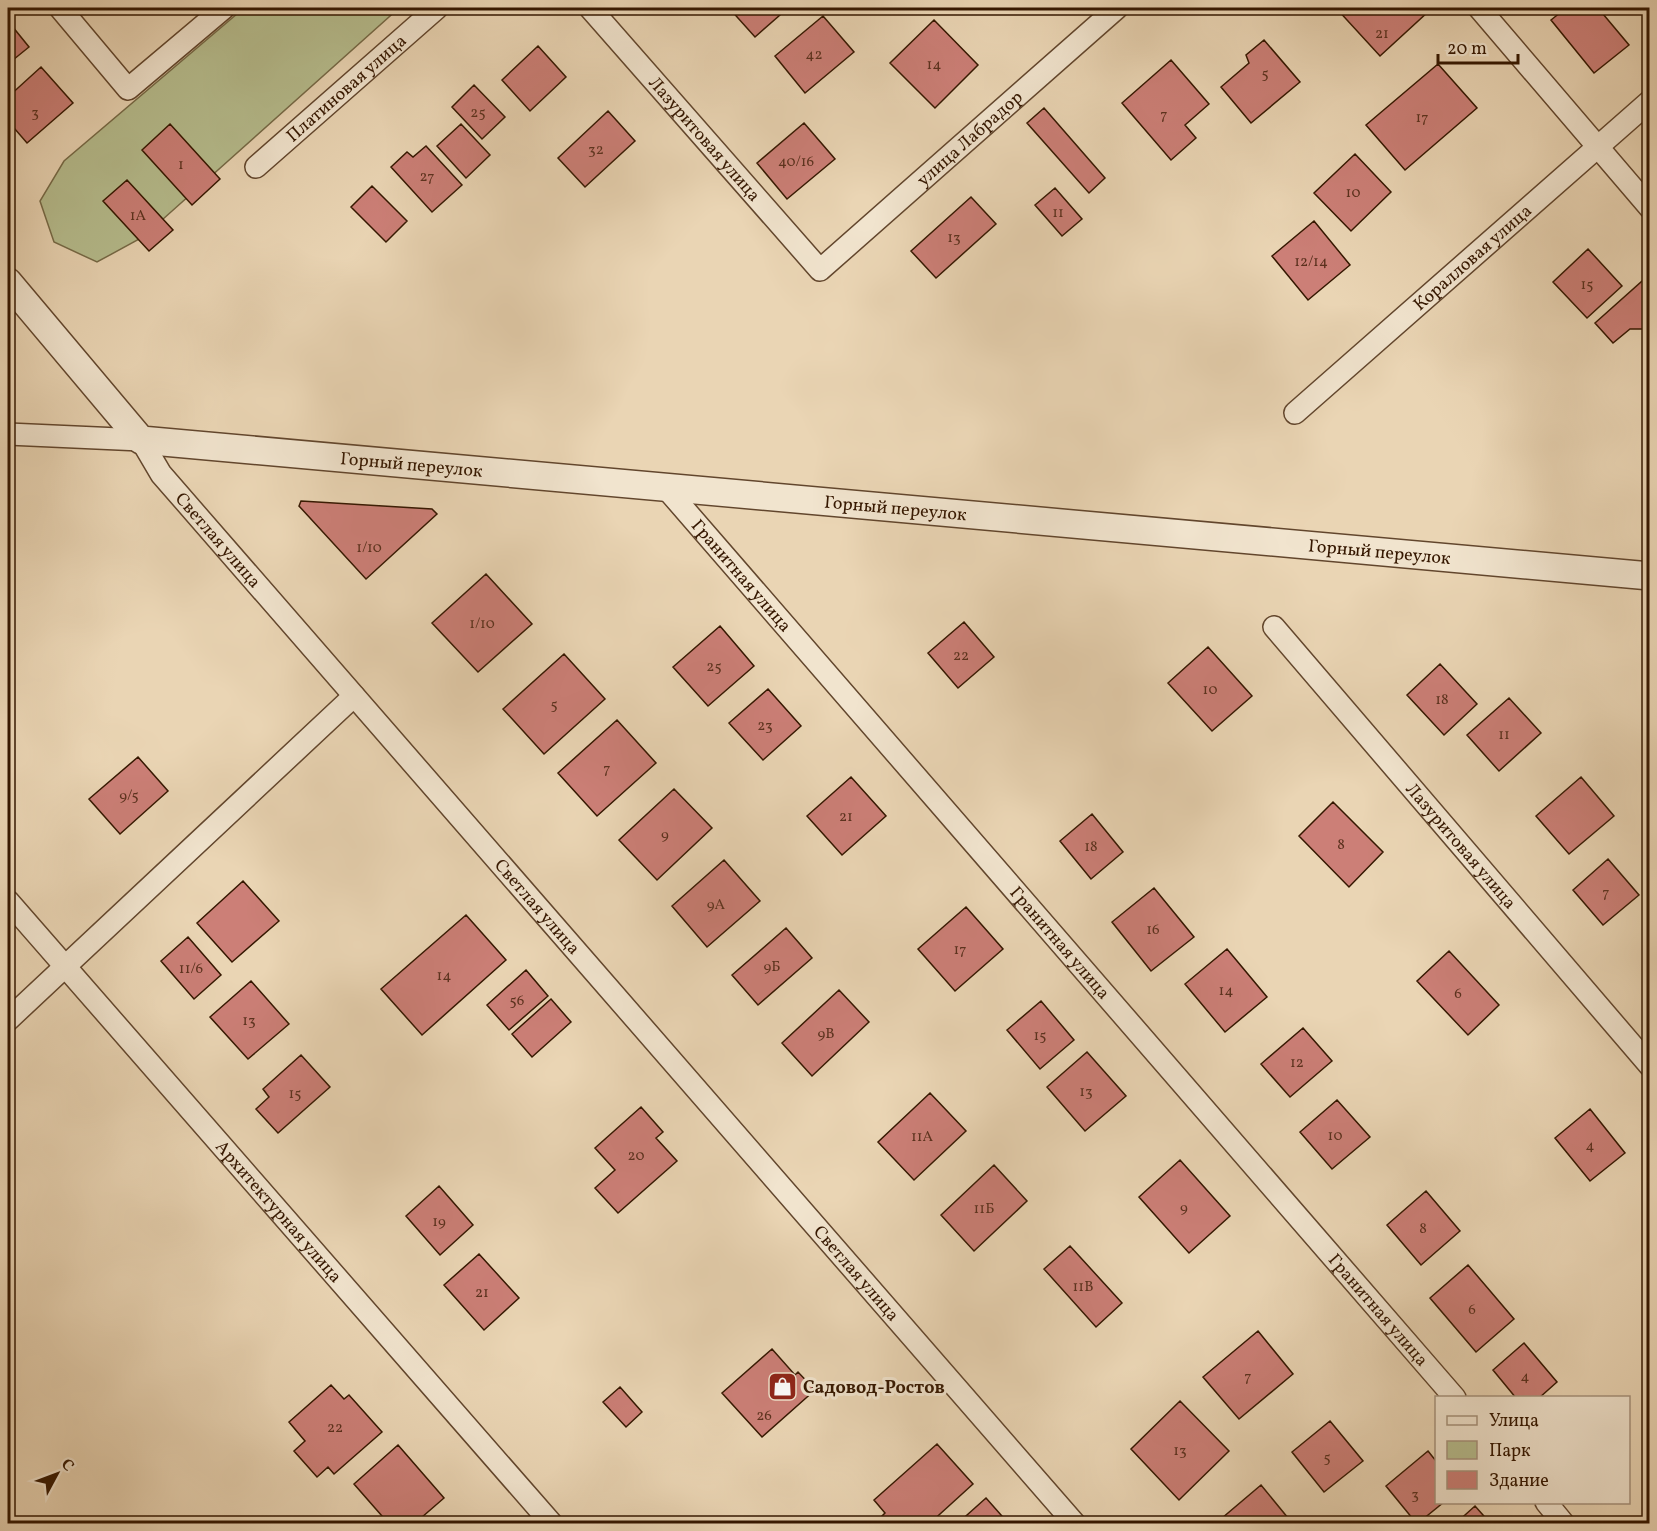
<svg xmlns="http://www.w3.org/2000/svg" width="1657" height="1531" viewBox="0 0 1657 1531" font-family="Vollkorn,serif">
  <rect width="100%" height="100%" fill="#ead5b4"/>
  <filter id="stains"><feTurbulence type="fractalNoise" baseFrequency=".00333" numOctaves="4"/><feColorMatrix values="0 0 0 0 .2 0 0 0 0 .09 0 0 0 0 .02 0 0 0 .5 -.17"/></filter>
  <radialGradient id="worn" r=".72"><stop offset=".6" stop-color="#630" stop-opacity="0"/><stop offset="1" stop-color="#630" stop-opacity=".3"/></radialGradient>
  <path fill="#b6bd8e" stroke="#766a47" stroke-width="1.5" d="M244 8H399L143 237 97 262 54 242 40 201 64 161Z"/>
  <path fill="#cc7f77" stroke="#351700" stroke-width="1.5" d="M729 8H788L755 37Z
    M1336 8H1429L1430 10 1380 56Z
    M1566 8H1598L1629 45 1594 73 1551 20Z
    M823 16 854 52 805 93 775 56Z
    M934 20 978 65 935 108 890 63Z
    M8 21 29 47 8 64Z
    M1264 40 1300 82 1251 123 1221 87 1249 63 1246 55Z
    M538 46 566 77 530 111 502 80Z
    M1171 60 1209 104 1185 125 1196 138 1171 160 1122 103Z
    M1438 64 1477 108 1405 170 1366 125Z
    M41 67 73 103 27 143 8 121V97Z
    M474 85 505 117 482 139 452 107Z
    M1044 108 1105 178 1089 193 1027 123Z
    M608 111 635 141 585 187 558 158Z
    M804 123 835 159 787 199 757 163Z
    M170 124 220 179 192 205 142 150Z
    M461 124 490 155 466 178 437 146Z
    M426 146 462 185 432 212 391 167 407 152 413 157Z
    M1355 154 1391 192 1351 231 1314 193Z
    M127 180 173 230 149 251 103 201Z
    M372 186 407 221 386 242 351 207Z
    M1055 188 1082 219 1062 236 1035 205Z
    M971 197 996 224 936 278 911 251Z
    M1314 221 1350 265 1308 300 1272 256Z
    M1588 249 1622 286 1587 318 1553 282Z
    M1650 274V329H1630L1613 343 1595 323Z
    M301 501 432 509 437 514 366 579 299 506Z
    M486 574 532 624 478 672 432 623Z
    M964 622 994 657 958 688 928 653Z
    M720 626 754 666 708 706 673 667Z
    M1208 647 1252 696 1212 731 1168 683Z
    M564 654 605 699 544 754 503 709Z
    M1440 664 1477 704 1444 735 1407 695Z
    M768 689 801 726 763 760 729 723Z
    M1509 698 1541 733 1499 771 1467 735Z
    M617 720 656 763 597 816 558 773Z
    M138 757 168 791 120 834 89 799Z
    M851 777 886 816 842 855 807 816Z
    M1581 777 1614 816 1569 854 1536 816Z
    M674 789 712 828 657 880 619 840Z
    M1333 802 1383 852 1349 887 1299 836Z
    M1092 814 1123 852 1091 879 1060 841Z
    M1608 859 1639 895 1603 925 1573 890Z
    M724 860 760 901 707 947 672 906Z
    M243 881 279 921 232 962 197 923Z
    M1154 888 1194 937 1151 971 1112 922Z
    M966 907 1003 949 955 991 918 949Z
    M466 915 506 960 422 1035 381 989Z
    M786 928 812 958 758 1005 732 975Z
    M188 937 221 975 194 999 161 961Z
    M1227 949 1267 997 1225 1032 1185 984Z
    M1449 951 1499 1005 1468 1035 1417 981Z
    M526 970 548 996 509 1030 487 1005Z
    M251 981 289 1024 248 1059 210 1017Z
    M839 990 869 1022 812 1076 782 1043Z
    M551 999 571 1022 532 1057 512 1034Z
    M1041 1001 1074 1040 1040 1069 1007 1030Z
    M1303 1028 1332 1061 1290 1097 1261 1064Z
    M1087 1052 1126 1096 1085 1131 1047 1087Z
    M301 1055 330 1087 278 1133 256 1109 269 1097 263 1089Z
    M930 1093 966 1131 914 1180 878 1142Z
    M1337 1100 1370 1137 1332 1169 1300 1132Z
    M641 1107 663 1132 656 1138 677 1161 618 1213 595 1188 615 1170 595 1148Z
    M1590 1109 1625 1153 1590 1181 1555 1138Z
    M1180 1160 1230 1216 1189 1253 1139 1197Z
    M994 1165 1027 1201 974 1251 941 1215Z
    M439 1186 473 1225 440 1255 406 1216Z
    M1426 1191 1460 1231 1421 1265 1387 1225Z
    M1070 1246 1122 1303 1096 1327 1044 1269Z
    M479 1254 519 1298 484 1330 444 1285Z
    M1468 1265 1514 1319 1476 1352 1430 1298Z
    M1258 1331 1293 1374 1239 1419 1203 1377Z
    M1524 1343 1557 1382 1539 1398H1516L1493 1370Z
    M772 1349 795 1375 798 1372 815 1390 762 1437 722 1393Z
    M331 1385 344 1399 349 1395 382 1432 334 1474 328 1467 317 1477 294 1451 305 1441 289 1422Z
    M620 1387 642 1412 626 1427 603 1402Z
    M1180 1401 1229 1451 1179 1500 1131 1449Z
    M1330 1421 1363 1461 1324 1492 1292 1452Z
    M937 1444 973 1484 929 1524H874L885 1513 874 1500Z
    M398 1445 444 1498 414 1524H389L354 1484Z
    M1428 1451 1436 1461V1502H1444L1417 1524 1386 1486Z
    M1261 1485 1293 1524H1215Z
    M986 1498 1009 1524H957Z
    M1475 1506 1491 1524H1455Z"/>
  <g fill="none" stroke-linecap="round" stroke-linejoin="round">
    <defs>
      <g id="minor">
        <path d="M60 8 128 89 224 8"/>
        <path id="s1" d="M590 8 820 270 1117 8"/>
        <path d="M1479 8 1650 208"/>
        <path id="s2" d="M256 167 437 8"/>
        <path id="s3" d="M1295 413 1650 101"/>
        <path id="s4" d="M8 434 141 440 161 474 1075 1524"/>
        <path id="s5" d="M665 487 1455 1398"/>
        <path id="s6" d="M1274 627 1650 1066"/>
        <path id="s7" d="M8 901 552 1524"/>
        <path d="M8 1020 354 696"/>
        <path d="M1546 1502 1564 1524"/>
      </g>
      <g id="tertiary">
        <path id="s8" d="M8 282 141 440 1650 576"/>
      </g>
    </defs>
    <use href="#minor" stroke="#62462d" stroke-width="24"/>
    <use href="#tertiary" stroke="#62462d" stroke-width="30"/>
    <use href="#minor" stroke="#f1e4ce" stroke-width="21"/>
    <use href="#tertiary" stroke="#f1e4ce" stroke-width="27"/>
  </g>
  <defs>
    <symbol id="shop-square" viewBox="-11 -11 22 22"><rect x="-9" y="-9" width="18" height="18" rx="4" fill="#8f2418" stroke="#f1e4ce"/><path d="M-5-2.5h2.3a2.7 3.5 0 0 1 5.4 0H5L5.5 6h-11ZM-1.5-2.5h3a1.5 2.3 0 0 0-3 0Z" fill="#fff"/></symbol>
  </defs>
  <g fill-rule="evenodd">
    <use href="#shop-square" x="766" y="1370" width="33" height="33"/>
  </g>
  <g text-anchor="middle" stroke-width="6" stroke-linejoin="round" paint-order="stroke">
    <g font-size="15" fill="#5b311e">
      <text x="1382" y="38">21</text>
      <text x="814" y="59">42</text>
      <text x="934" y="69">14</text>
      <text x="1265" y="78">5</text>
      <text x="35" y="117">3</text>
      <text x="478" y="117">25</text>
      <text x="1164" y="119">7</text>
      <text x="1422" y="122">17</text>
      <text x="596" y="154">32</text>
      <text x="796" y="166">40/16</text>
      <text x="181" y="169">1</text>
      <text x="427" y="181">27</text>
      <text x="1353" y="197">10</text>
      <text x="1058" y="217">11</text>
      <text x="138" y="220">1А</text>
      <text x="954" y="242">13</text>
      <text x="1311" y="266">12/14</text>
      <text x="1587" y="289">15</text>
      <text x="369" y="552">1/10</text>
      <text x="482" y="628">1/10</text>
      <text x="961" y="660">22</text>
      <text x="714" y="671">25</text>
      <text x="1210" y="694">10</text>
      <text x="1442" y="704">18</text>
      <text x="554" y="709">5</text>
      <text x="765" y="730">23</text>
      <text x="1504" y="739">11</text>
      <text x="607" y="773">7</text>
      <text x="129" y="800">9/5</text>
      <text x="846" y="821">21</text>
      <text x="665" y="839">9</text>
      <text x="1341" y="849">8</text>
      <text x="1091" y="851">18</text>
      <text x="1606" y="897">7</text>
      <text x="716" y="909">9А</text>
      <text x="1153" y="934">16</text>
      <text x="960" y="954">17</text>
      <text x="772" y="971">9Б</text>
      <text x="191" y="973">11/6</text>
      <text x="444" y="980">14</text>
      <text x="1226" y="995">14</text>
      <text x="1458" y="998">6</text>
      <text x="517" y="1005">56</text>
      <text x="249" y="1025">13</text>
      <text x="826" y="1038">9В</text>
      <text x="1040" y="1040">15</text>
      <text x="1297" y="1067">12</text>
      <text x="1086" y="1096">13</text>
      <text x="295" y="1098">15</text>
      <text x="1335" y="1140">10</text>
      <text x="922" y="1141">11А</text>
      <text x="1590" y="1150">4</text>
      <text x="636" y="1160">20</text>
      <text x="1184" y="1212">9</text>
      <text x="984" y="1213">11Б</text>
      <text x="439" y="1226">19</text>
      <text x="1423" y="1233">8</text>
      <text x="1083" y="1291">11В</text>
      <text x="482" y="1297">21</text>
      <text x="1472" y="1314">6</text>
      <text x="1248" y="1381">7</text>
      <text x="1525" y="1381">4</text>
      <text x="764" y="1420">26</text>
      <text x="335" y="1432">22</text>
      <text x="1180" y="1455">13</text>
      <text x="1327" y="1462">5</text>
      <text x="1415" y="1499">3</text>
    </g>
    <g font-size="18" fill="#351700" stroke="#f1e4ce">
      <text dy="6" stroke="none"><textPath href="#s2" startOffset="120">Платиновая улица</textPath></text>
      <text dy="6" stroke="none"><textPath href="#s1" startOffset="174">Лазуритовая улица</textPath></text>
      <text dy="6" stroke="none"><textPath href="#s1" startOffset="548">улица Лабрадор</textPath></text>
      <text dy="6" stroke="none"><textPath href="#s3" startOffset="236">Коралловая улица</textPath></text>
      <text dy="6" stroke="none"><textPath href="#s8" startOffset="478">Горный переулок</textPath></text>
      <text dy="6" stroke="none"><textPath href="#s8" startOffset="964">Горный переулок</textPath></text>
      <text dy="6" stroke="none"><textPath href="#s4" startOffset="260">Светлая улица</textPath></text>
      <text dy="6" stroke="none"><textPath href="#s8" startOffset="1450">Горный переулок</textPath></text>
      <text dy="6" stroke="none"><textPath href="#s5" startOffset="117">Гранитная улица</textPath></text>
      <text dy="6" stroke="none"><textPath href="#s6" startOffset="288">Лазуритовая улица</textPath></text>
      <text dy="6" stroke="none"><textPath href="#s4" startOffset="746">Светлая улица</textPath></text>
      <text dy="6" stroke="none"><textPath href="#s5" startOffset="603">Гранитная улица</textPath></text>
      <text dy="6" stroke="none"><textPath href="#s7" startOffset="412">Архитектурная улица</textPath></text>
      <text dy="6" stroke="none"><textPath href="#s4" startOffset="1232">Светлая улица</textPath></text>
      <text dy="6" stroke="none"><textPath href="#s5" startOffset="1089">Гранитная улица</textPath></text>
    </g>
    <g font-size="18" font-weight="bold" fill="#351700" stroke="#f1e4ce" text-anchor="start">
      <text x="803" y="1393">Садовод-Ростов</text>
    </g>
  </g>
  <rect width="1657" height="1531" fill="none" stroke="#ead5b4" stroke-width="30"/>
  <rect x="9" y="9" width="1639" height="1513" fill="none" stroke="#351700" stroke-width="3"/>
  <rect x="15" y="15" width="1627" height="1501" fill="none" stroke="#351700" stroke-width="1.5"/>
  <rect x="1435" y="1396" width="195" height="108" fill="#f1e4ce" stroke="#a6927c" stroke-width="1.5"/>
  <rect x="1447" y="1416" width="30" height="9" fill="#f1e4ce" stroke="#a6927c" stroke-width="1.5"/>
  <text x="1489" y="1426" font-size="18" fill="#351700">Улица</text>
  <rect x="1447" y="1441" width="30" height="18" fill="#b6bd8e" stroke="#a6927c" stroke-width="1.5"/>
  <text x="1489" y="1456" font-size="18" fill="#351700">Парк</text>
  <rect x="1447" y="1471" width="30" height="18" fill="#cc7f77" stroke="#a6927c" stroke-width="1.5"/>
  <text x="1489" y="1486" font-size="18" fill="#351700">Здание</text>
  <g transform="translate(57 1474) rotate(49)" stroke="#f1e4ce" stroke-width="4.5" paint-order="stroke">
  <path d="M0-4.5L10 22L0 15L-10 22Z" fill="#351700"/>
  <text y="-9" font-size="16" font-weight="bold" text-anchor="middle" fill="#351700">С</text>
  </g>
  <path d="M1438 54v9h80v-9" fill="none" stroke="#351700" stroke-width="3"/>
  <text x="1447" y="54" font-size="18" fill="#351700" stroke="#f1e4ce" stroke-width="4.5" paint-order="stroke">20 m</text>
  <rect width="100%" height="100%" filter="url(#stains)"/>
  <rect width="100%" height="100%" fill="url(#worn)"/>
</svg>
